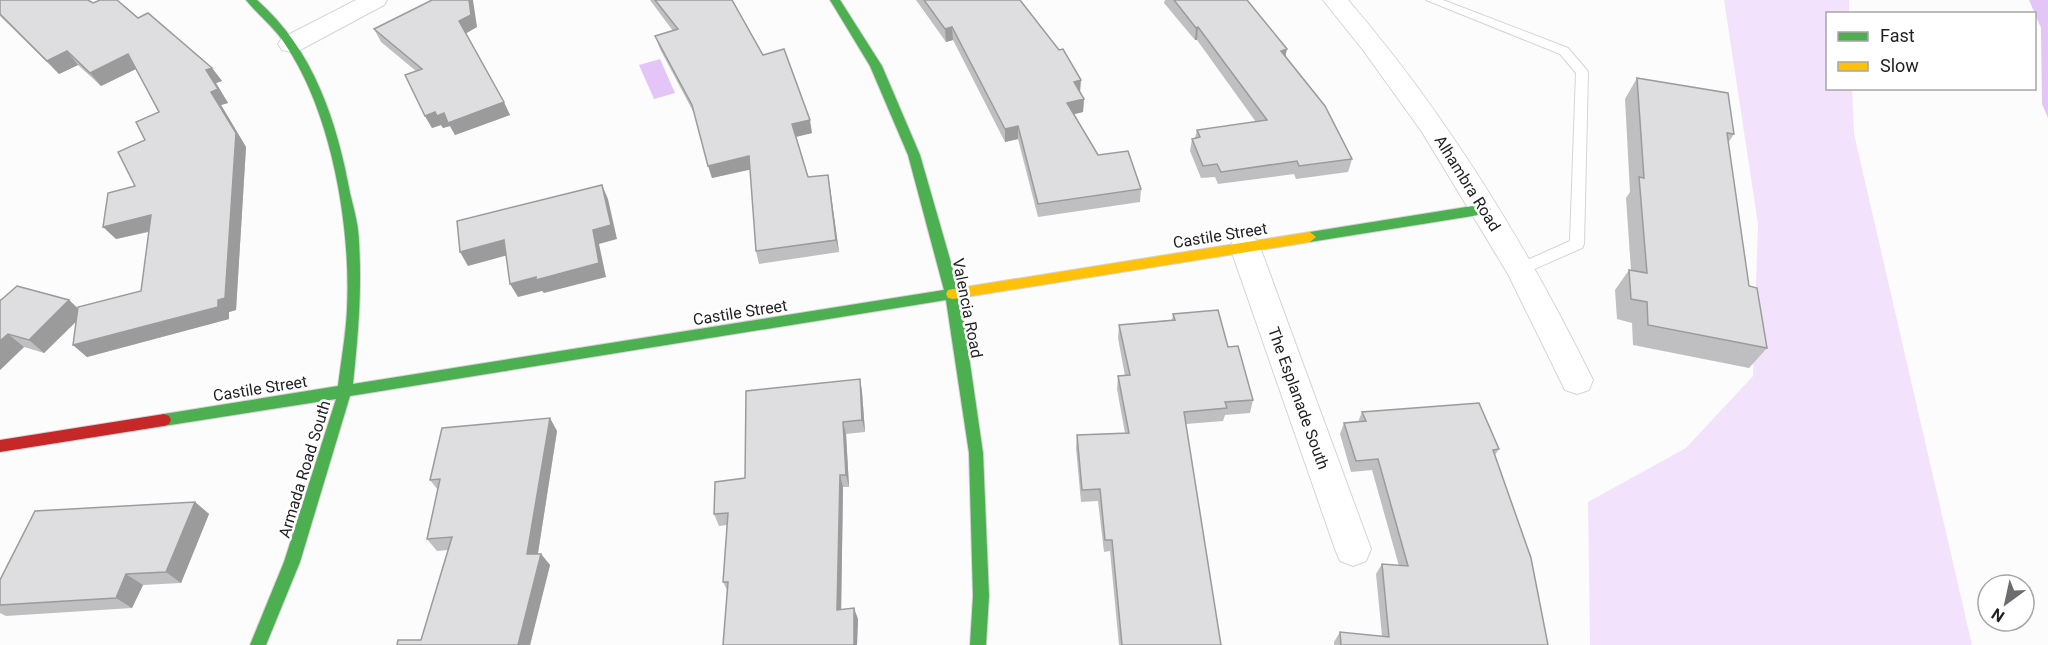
<svg xmlns="http://www.w3.org/2000/svg" width="2048" height="645" viewBox="0 0 2048 645" font-family="Roboto,sans-serif">
  <rect width="100%" height="100%" fill="#fcfcfd"/>
  <path fill="#f2e2fc" d="M1724 0H1849V13L1828 14V88L1852 89 1854 134 1972 645H1590L1588 502 1686 448 1753 376 1758 224Z"/>
  <path fill="#e4c5f7" d="M2029 0H2048V118L2042 104 2041 28Z
    M660 59 675 93 654 99 639 65Z"/>
  <g fill="none" stroke-linecap="round" stroke-linejoin="round">
    <defs>
      <path id="lane" d="M1426 0H1443L1568 48 1586 69 1588 72 1584 244 1582 248 1521 275 1516 273 1514 269 1516 265 1570 241 1576 73 1560 54Z"/>
      <path id="street" d="M356 0H387L384 5 300 50 291 52 282 50 278 44 282 38Z
        M1323 0H1348C1447 115 1526 244 1593 380L1589 390 1577 394 1565 390 1508 274 1422 132 1363 50Z
        M1245 236 1256 239 1260 247 1371 549 1366 561 1353 566 1340 561 1335 549 1230 247 1234 239Z"/>
      <path id="fast" d="M246 0H257C314 50 337 122 350 193 354 210 359 226 359 243 362 291 358 337 353 384L944 290 908 155 870 66 830 0H840L882 66 920 155 960 294 983 453 989 596 986 645H970L973 596 969 453 946 300 350 396 300 562 266 645H250L284 562 336 399 164 426 159 424 157 420 159 416 164 414 338 386C341 361 346 334 347 309 351 227 332 113 285 44 274 27 258 15 246 0Z
        M1485 204 1491 209 1485 214 1310 242 1304 237 1310 232Z"/>
      <path id="slow" d="M1310 232 1316 237 1310 242 953 299 948 298 946 294 948 290 953 289Z"/>
      <path id="jam" d="M164 414 169 416 171 420 169 424 164 426 0 452V440Z"/>
    </defs>
    <use href="#lane" stroke="#d6d4d6" stroke-width="2"/>
    <use href="#street" stroke="#d6d4d6" stroke-width="2"/>
    <use href="#fast" stroke="#d6d4d6" stroke-width="2"/>
    <use href="#slow" stroke="#d6d4d6" stroke-width="2"/>
    <use href="#jam" stroke="#d6d4d6" stroke-width="2"/>
    <use href="#lane" fill="#fff" fill-rule="evenodd"/>
    <use href="#street" fill="#fff" fill-rule="evenodd"/>
    <use href="#fast" fill="#4caf50" fill-rule="evenodd"/>
    <use href="#slow" fill="#ffc107" fill-rule="evenodd"/>
    <use href="#jam" fill="#c62828" fill-rule="evenodd"/>
  </g>
  <path fill="#bfbec0" d="M0 0 93 3 138 18 212 68 222 81 216 83 228 103 221 105 246 147 236 310 229 312V319L87 357 73 345 76 321 44 353 24 347 0 370V300H69L78 309 141 291 149 232 116 239 135 186 145 140 159 112 136 69 101 86 78 65 59 74 0 16Z
    M650 0H732L763 55 812 133 796 137 808 177 828 175 839 252 759 264 756 251 750 169 712 178 695 115 660 49 655 36 673 31Z
    M916 0H1020L1084 99 1083 112 1074 114 1098 155 1141 189 1140 202 1038 217 1018 139 1005 142 953 40 946 42Z
    M1165 0H1247L1286 56 1352 159 1348 172 1296 179 1294 174 1218 184 1215 177 1201 178 1190 151 1192 139 1195 138 1197 130 1256 122 1197 40H1195L1164 3Z
    M477 27 466 33 510 115 455 135 450 126 443 128 441 125 432 128 425 116 416 71 381 42 374 29Z
    M1637 78 1734 134 1728 143 1749 286 1767 348 1749 368 1633 345 1632 323 1617 319 1615 290 1629 270H1631L1626 198 1630 192 1625 99Z
    M1173 314 1228 347 1253 400 1250 413 1225 415 1223 421 1186 424 1221 645H1119L1110 551 1104 552 1098 501 1081 502 1076 448 1077 435 1125 433 1117 389 1118 376H1125L1118 338 1119 325 1172 320Z
    M860 379 862 392 865 432 846 434 849 487H843L841 609 858 619 857 645H723L727 590 723 582 727 525 719 526 714 514 745 478Z
    M1362 412 1499 449 1495 455 1548 645H1334V642L1340 632 1382 636 1376 574 1382 564 1399 566 1372 470 1351 472 1340 434 1344 423 1358 422Z
    M557 431 538 554H541L550 565 530 645H397L421 640 448 550 437 551 427 539 438 490 430 480Z
    M195 502 209 514 181 583 143 585 132 608 6 616 0 613V580Z"/>
  <path fill="#9b9b9c" d="M469 0H473L477 27 465 34 459 21Z
    M952 27 953 40 946 42 945 29Z
    M1198 27 1197 40H1195L1196 28Z
    M1287 49 1284 62 1281 51Z
    M67 51 78 65 59 74 47 61Z
    M128 54 138 68 101 86 90 73Z
    M212 68 222 81 216 83 228 103 221 105 246 147 236 310 229 312V319L87 357 73 345 218 307 211 92 206 70Z
    M1081 80 1080 93 1074 82Z
    M1084 99 1083 112 1067 116V103Z
    M504 102 510 115 455 135 450 126 443 128 441 125 432 128 425 116 435 112Z
    M810 120 812 133 795 137 792 124Z
    M1018 126V139L1005 142V129Z
    M749 156 753 169 712 178 708 166Z
    M828 175 830 187 839 252 836 240Z
    M602 185 608 199 617 239 599 244 606 277 544 293 542 291 518 297 510 284 593 230Z
    M151 215 163 228 116 239 103 227Z
    M504 240 512 254 468 266 460 252Z
    M69 300 84 314 44 353 29 340Z
    M8 334 24 347 0 370V341Z
    M860 379 862 392 865 432 862 420Z
    M550 418 557 431 536 565 527 554Z
    M843 422 846 434 849 487 846 475Z
    M840 475 843 487 841 620 837 610Z
    M195 502 209 514 181 583 166 572Z
    M541 554 550 565 530 645H518Z
    M126 574 143 585 132 608 116 598Z
    M854 608 858 619 857 645H854Z"/>
  <path fill="#dedddf" stroke="#9b9b9c" stroke-width="1.5" d="M0 0H88L93 3 100 0H117L138 18 148 13 212 68 206 70 218 89 211 92 236 133 225 298 218 300V307L73 345 78 307 141 291 151 215 103 227 108 193 135 186 118 152 145 140 136 122 159 112 128 54 90 73 67 51 47 61 0 14Z
    M432 0H469L471 15 459 21 504 102 448 123 444 113 437 116 435 112 425 116 405 75 422 69 374 29Z
    M655 0H732L763 55 784 49 810 120 792 124 808 177 828 175 836 240 756 251 749 156 708 166 692 105 655 36 678 29Z
    M924 0H1020L1059 50 1063 49 1081 80 1074 82 1084 99 1067 103 1098 155 1128 151 1141 189 1038 204 1018 126 1005 129 952 27 945 29Z
    M1174 0H1247L1287 49 1281 51 1325 106 1352 159 1299 166 1297 161 1221 172 1217 164 1203 166 1192 139 1200 137 1197 130 1267 120 1198 27 1196 28Z
    M1637 78 1728 93 1734 134 1727 133 1749 286 1757 288 1767 348 1648 325 1647 302 1631 299 1629 270 1647 273 1639 177 1644 178Z
    M602 185 611 225 593 230 599 263 536 280V277L510 284 504 240 460 252 457 221Z
    M17 286 69 300 29 340 8 334 0 341V300H1Z
    M1218 310 1228 347 1238 346 1253 400 1225 402 1227 408 1184 412 1221 645H1122L1112 540H1105L1100 489 1082 490 1077 435 1129 433 1118 376 1130 375 1119 325 1175 320 1173 314Z
    M860 379 862 420 843 422 846 475H840L837 610 854 608V645H723L728 582H723L728 513 714 514 715 482 745 478 746 391Z
    M1479 403 1499 449 1493 450 1531 558 1548 645H1341L1340 632 1389 637 1382 564 1408 566 1378 459 1356 461 1344 423 1366 421 1362 412Z
    M550 418 527 554H541L518 645H397L398 640H421L452 537 427 539 440 479 430 480 442 428Z
    M195 502 166 572 126 574 116 598 0 605V580L35 511Z"/>
  <g text-anchor="middle" stroke-width="5" stroke-linejoin="round" paint-order="stroke">
    <g font-size="16" fill="#221f24" stroke="#fff">
      <text transform="translate(1468 183) rotate(58)" y="6">Alhambra Road</text>
      <text transform="translate(1220 235) rotate(-9)" y="6">Castile Street</text>
      <text transform="translate(968 308) rotate(79)" y="6">Valencia Road</text>
      <text transform="translate(740 312) rotate(-9)" y="6">Castile Street</text>
      <text transform="translate(260 388) rotate(-9)" y="6">Castile Street</text>
      <text transform="translate(1299 398) rotate(70)" y="6">The Esplanade South</text>
      <text transform="translate(304 469) rotate(-73)" y="6">Armada Road South</text>
    </g>
  </g>
  <rect x="1826" y="12" width="210" height="78" fill="#ffffff" stroke="#a7a5a7" stroke-width="1.5"/>
  <rect x="1838" y="32" width="30" height="9" fill="#4caf50" stroke="#a7a5a7" stroke-width="1.5"/>
  <text x="1880" y="42" font-size="18" fill="#221f24">Fast</text>
  <rect x="1838" y="62" width="30" height="9" fill="#ffc107" stroke="#a7a5a7" stroke-width="1.5"/>
  <text x="1880" y="72" font-size="18" fill="#221f24">Slow</text>
  <g transform="translate(2006 603) rotate(213)"><circle r="28" fill="#ffffff" stroke="#a7a5a7" stroke-width="1.5"/>
  <path d="M0-4.5L10 22L0 15L-10 22Z" fill="#6e6c70"/>
  <text y="-9" font-size="16" font-weight="bold" text-anchor="middle" fill="#221f24">N</text>
  </g>
</svg>
